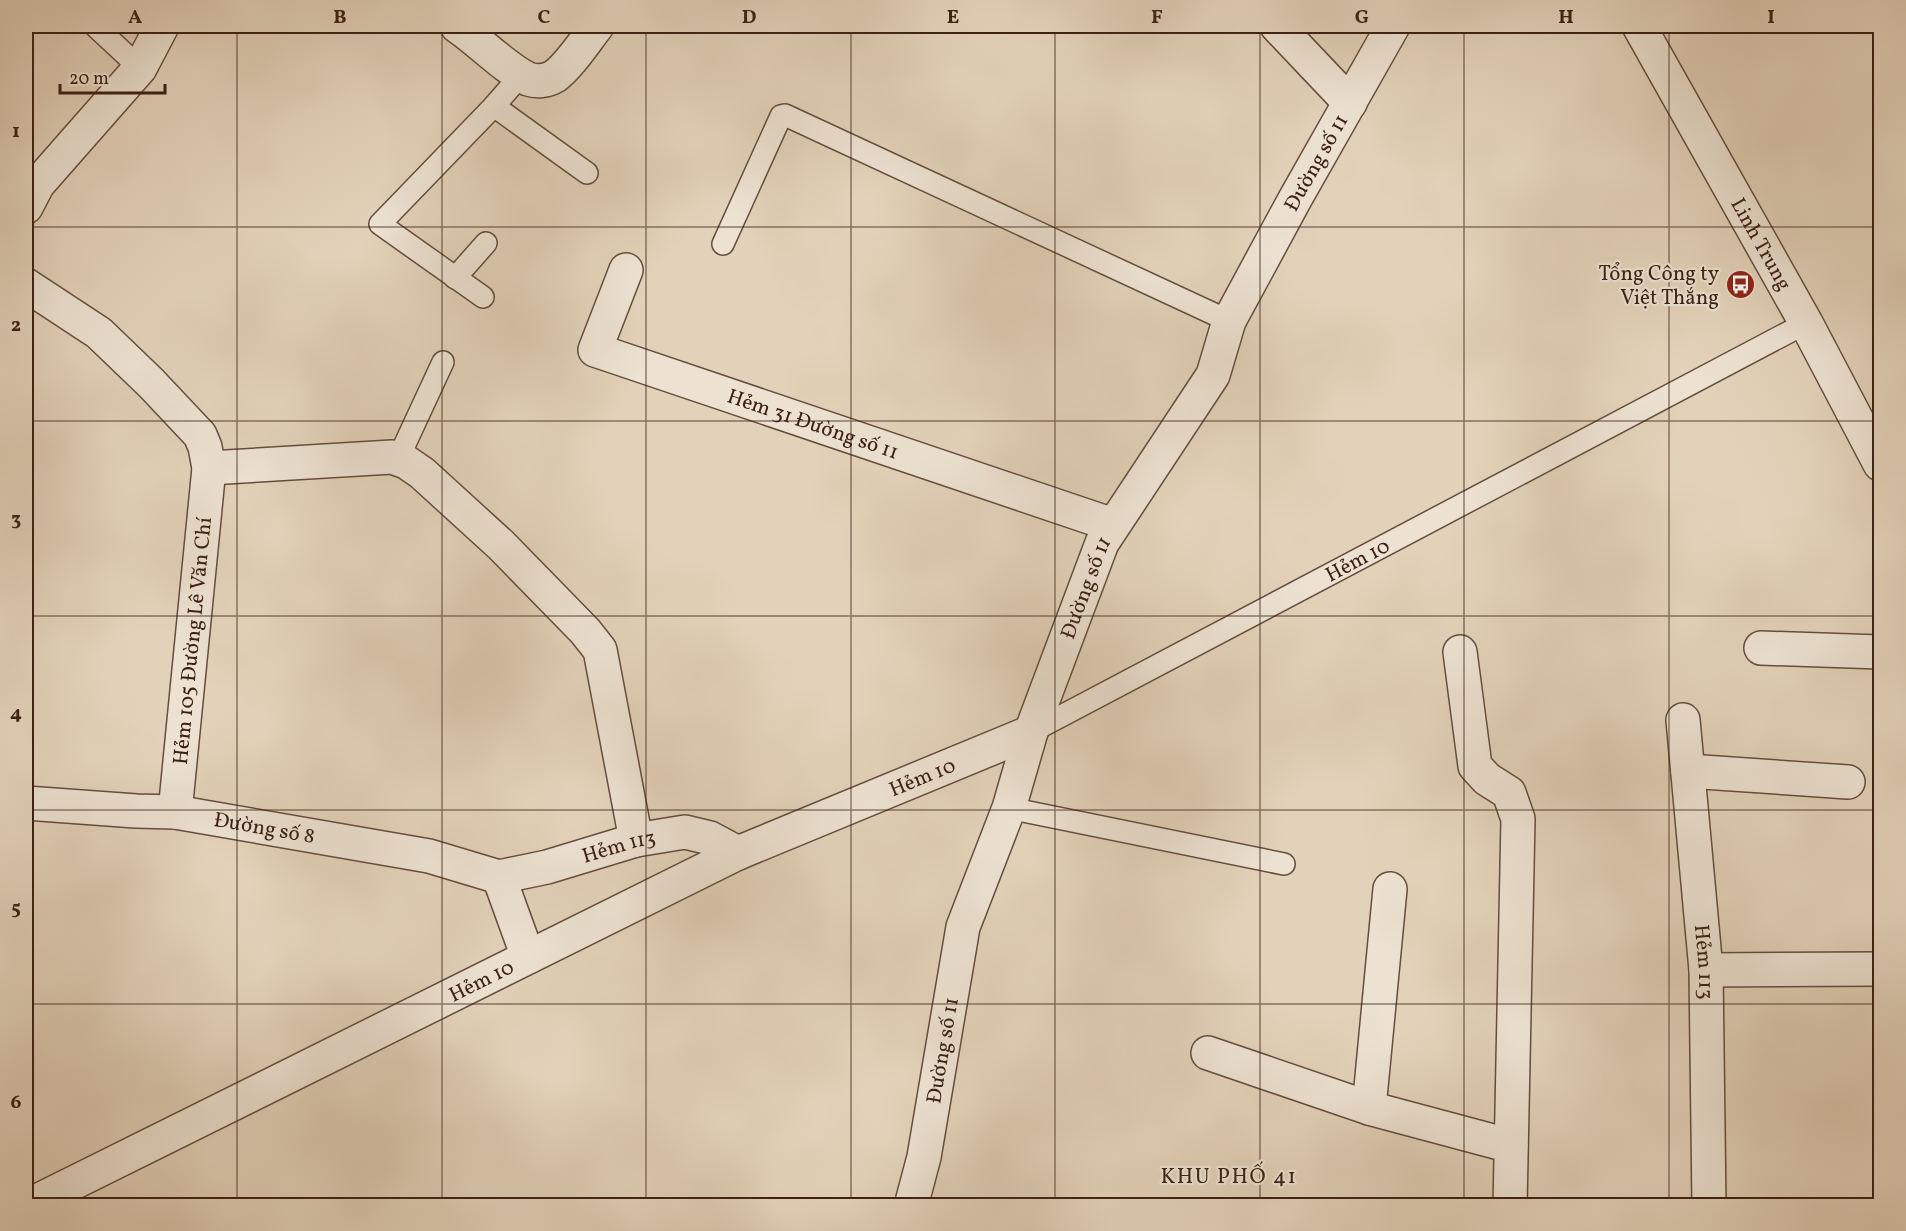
<svg xmlns="http://www.w3.org/2000/svg" width="1906" height="1231" viewBox="0 0 1906 1231" font-family="Vollkorn,serif">
  <rect width="100%" height="100%" fill="#e3d2ba"/>
  <filter id="stains"><feTurbulence type="fractalNoise" baseFrequency=".00333" numOctaves="4"/><feColorMatrix values="0 0 0 0 .2 0 0 0 0 .09 0 0 0 0 .02 0 0 0 .5 -.17"/></filter>
  <radialGradient id="worn" r=".72"><stop offset=".6" stop-color="#630" stop-opacity="0"/><stop offset="1" stop-color="#630" stop-opacity=".3"/></radialGradient>
  <g fill="none" stroke-linecap="round" stroke-linejoin="round">
    <defs>
      <g id="service">
        <path d="M95 26 140 68"/>
        <path d="M494 106 587 173"/>
        <path d="M723 244 781 116 785 115 1229 321"/>
        <path d="M455 278 486 243"/>
        <path d="M483 297 380 224 494 106 521 75"/>
        <path d="M398 459 443 362"/>
        <path id="s1" d="M1031 732 1806 323"/>
        <path d="M1009 808 1284 864"/>
      </g>
      <g id="minor">
        <path d="M457 26C478 40 506 69 528 79 537 82 547 81 555 76 569 66 586 40 597 26"/>
        <path d="M1277 26 1350 103"/>
        <path d="M26 207 38 184 140 68 162 26"/>
        <path id="s2" d="M626 270 595 350 1113 525"/>
        <path d="M26 285 99 333 151 383 200 435 205 447 209 468 392 457 406 462 422 473 501 545 585 631 600 650 636 840"/>
        <path d="M1761 648 1880 652"/>
        <path d="M1460 652 1475 766 1487 779 1509 793 1518 819 1510 1206"/>
        <path id="s3" d="M1683 720 1706 970 1709 1206"/>
        <path d="M1688 771 1848 782"/>
        <path id="s4" d="M26 803 136 811 175 812 429 856 499 877 547 867 636 840 685 832 710 838 738 853"/>
        <path id="s5" d="M175 812 209 468"/>
        <path d="M499 877 528 957"/>
        <path d="M1706 970 1880 969"/>
        <path d="M1208 1053 1369 1108 1511 1146"/>
        <path d="M1369 1108 1390 889"/>
        <path id="s6" d="M27 1206 738 853 1031 732"/>
        <path id="s7" d="M911 1206 924 1157 963 927 1009 808 1031 732 1102 543 1213 375 1229 321 1295 199 1393 26"/>
      </g>
      <g id="tertiary">
        <path id="s8" d="M1639 26 1806 323 1880 464"/>
      </g>
    </defs>
    <use href="#service" stroke="#654d3e" stroke-width="24"/>
    <use href="#minor" stroke="#654d3e" stroke-width="36"/>
    <use href="#tertiary" stroke="#654d3e" stroke-width="36"/>
    <use href="#service" stroke="#ede2d2" stroke-width="21"/>
    <use href="#minor" stroke="#ede2d2" stroke-width="33"/>
    <use href="#tertiary" stroke="#ede2d2" stroke-width="33"/>
  </g>
  <path fill="none" stroke="#3b2114" stroke-width="1.5" stroke-opacity="0.55" d="M237 26V1206M442 26V1206M646 26V1206M851 26V1206M1055 26V1206M1260 26V1206M1464 26V1206M1669 26V1206M26 227H1880M26 421H1880M26 616H1880M26 810H1880M26 1004H1880"/>
  <defs>
    <symbol id="bus-disc" viewBox="-11 -11 22 22"><circle r="9.5" fill="#8f2418" stroke="#ede2d2"/><path d="M-5-6H5V4H4V6H2V4H-2V6H-4V4H-5ZM-3.5-4V0h7V-4ZM-3.5 1.2v1.5H-2V1.2ZM2 1.2v1.5H3.5V1.2Z" fill="#fff"/></symbol>
  </defs>
  <g fill-rule="evenodd">
    <use href="#bus-disc" x="1724" y="268" width="33" height="33"/>
  </g>
  <g text-anchor="middle" stroke-width="4.5" stroke-linejoin="round" paint-order="stroke">
    <g font-size="21" fill="#3b2114" stroke="#ede2d2">
      <text dy="7" stroke="none"><textPath href="#s7" startOffset="1131">Đường số 11</textPath></text>
      <text dy="7" stroke="none"><textPath href="#s8" startOffset="250">Linh Trung</textPath></text>
      <text dy="7" stroke="none"><textPath href="#s2" startOffset="316">Hẻm 31 Đường số 11</textPath></text>
      <text dy="7" stroke="none"><textPath href="#s1" startOffset="369">Hẻm 10</textPath></text>
      <text dy="7" stroke="none"><textPath href="#s7" startOffset="645">Đường số 11</textPath></text>
      <text dy="7" stroke="none"><textPath href="#s5" startOffset="172">Hẻm 105 Đường Lê Văn Chí</textPath></text>
      <text dy="7" stroke="none"><textPath href="#s6" startOffset="993">Hẻm 10</textPath></text>
      <text dy="7" stroke="none"><textPath href="#s4" startOffset="240">Đường số 8</textPath></text>
      <text dy="7" stroke="none"><textPath href="#s4" startOffset="604">Hẻm 113</textPath></text>
      <text dy="7" stroke="none"><textPath href="#s3" startOffset="243">Hẻm 113</textPath></text>
      <text dy="7" stroke="none"><textPath href="#s6" startOffset="507">Hẻm 10</textPath></text>
      <text dy="7" stroke="none"><textPath href="#s7" startOffset="159">Đường số 11</textPath></text>
    </g>
    <g font-size="21" fill="#3b2114" stroke="#ede2d2" text-anchor="end">
      <text x="1719" y="280">Tổng Công ty<tspan x="1719" dy="24">Việt Thắng</tspan></text>
    </g>
    <g font-size="22" letter-spacing="1.5" fill="#3b2114" stroke="#ede2d2">
      <text x="1229" y="1183">KHU PHỐ 41</text>
    </g>
  </g>
  <rect width="1906" height="1231" fill="none" stroke="#e3d2ba" stroke-width="66"/>
  <path d="M60 84v9h105v-9" fill="none" stroke="#3b2114" stroke-width="3"/>
  <text x="69" y="84" font-size="18" fill="#3b2114" stroke="#ede2d2" stroke-width="4.5" paint-order="stroke">20 m</text>
  <rect x="33" y="33" width="1840" height="1165" fill="none" stroke="#3b2114" stroke-width="2"/>
  <g font-size="20" text-anchor="middle" font-weight="bold" fill="#3b2114">
    <text x="135" y="23">A</text>
    <text x="340" y="23">B</text>
    <text x="544" y="23">C</text>
    <text x="749" y="23">D</text>
    <text x="953" y="23">E</text>
    <text x="1157" y="23">F</text>
    <text x="1362" y="23">G</text>
    <text x="1566" y="23">H</text>
    <text x="1771" y="23">I</text>
    <text x="16" y="137">1</text>
    <text x="16" y="331">2</text>
    <text x="16" y="525">3</text>
    <text x="16" y="719">4</text>
    <text x="16" y="914">5</text>
    <text x="16" y="1108">6</text>
  </g>
  <rect width="100%" height="100%" filter="url(#stains)"/>
  <rect width="100%" height="100%" fill="url(#worn)"/>
</svg>
